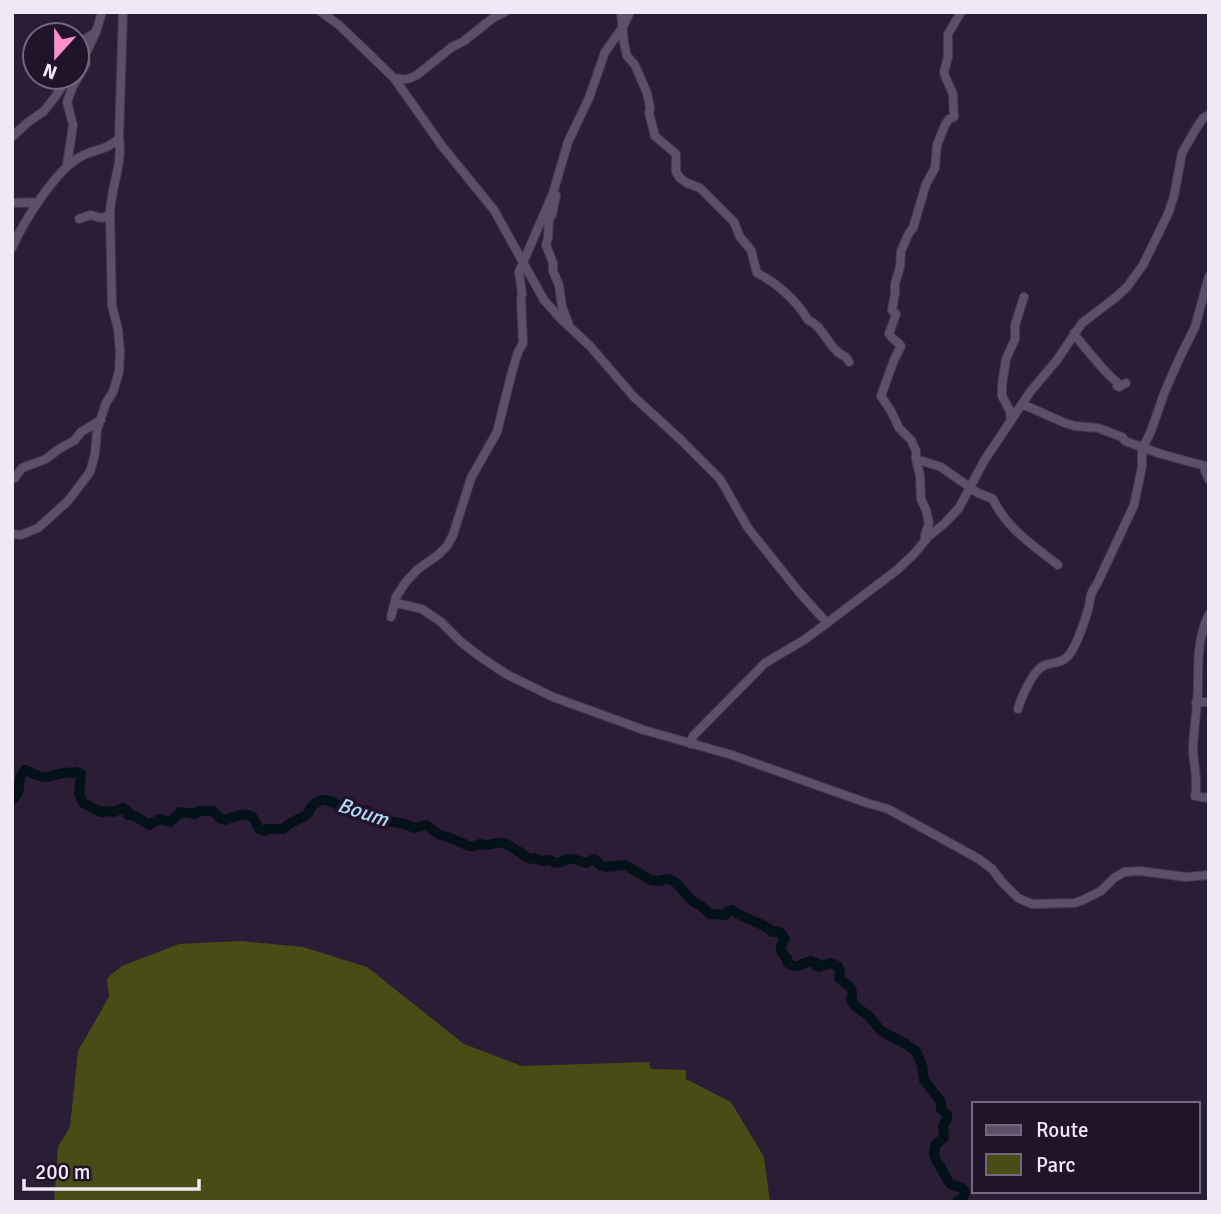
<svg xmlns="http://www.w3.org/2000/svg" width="1221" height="1214" viewBox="0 0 1221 1214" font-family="Signika,sans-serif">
  <rect width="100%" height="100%" fill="#2b1d35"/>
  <path fill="#484c15" d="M241 941 303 947 367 967 464 1044 522 1066 649 1062 651 1069 686 1070V1079L731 1102 764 1157 770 1202H54L58 1147 70 1127 78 1051 109 997 107 978 122 966 179 944Z"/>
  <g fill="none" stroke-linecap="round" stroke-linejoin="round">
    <path stroke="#051118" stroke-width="10" d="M12 800C24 792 15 779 25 770 30 772 37 776 43 777 53 778 62 770 73 773L76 772 81 774 79 794 83 803 101 812 110 811 114 812 123 808 128 811V815L135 816 149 825 160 819 170 822 180 812 195 814 199 811H213L220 818 225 820C232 817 248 811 253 818 256 821 257 826 259 829L265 831 267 829H283C290 822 298 820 306 815 312 810 307 811 312 806 315 803 322 799 326 800 336 801 341 810 350 812 356 813 361 810 367 810L376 818 388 821 405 824 414 828 426 825 440 835 448 837 469 846H474L480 844C491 848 494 840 503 843 513 846 521 854 530 859L534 858 542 861 550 860C560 867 561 859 570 859 575 858 581 862 586 863L594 859 602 866 607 867 625 865 651 880 660 881C678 871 684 901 700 905L710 914 725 915 728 911 732 910C745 920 761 921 773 932L777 931 781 933 785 939C779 947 779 952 787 958V962C796 971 801 963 811 961L816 963V966L819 967 830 963 838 966 840 972 839 978C847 986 855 986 851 1000L856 1007 869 1016 881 1031 906 1044 916 1051 922 1065 924 1080 941 1102V1109L947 1115V1119L943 1126 944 1138 936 1144C932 1158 936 1159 942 1170 950 1184 946 1183 962 1188L965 1192 963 1198 957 1202"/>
    <defs>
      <path id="minor" d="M321 12 339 25 394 78C403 80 408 80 417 75L452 47 464 41 493 18 505 12
        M621 12 624 43 627 56 635 65 647 93 650 107 649 113 655 136 676 154V172L680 178 687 183 700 188 734 222 740 237 751 250 757 273C776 282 797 301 808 320 825 327 829 351 846 357L849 362
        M77 61 83 50 87 38 96 32
        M394 78 442 146 494 210 544 300 561 319 590 346 634 397 681 440 720 479 748 528 799 592 827 623
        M12 137 27 123 44 111 55 97 68 77
        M67 165 73 125 67 102 73 86 86 64 85 55 96 32 102 12
        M556 195 552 215 549 219 548 238 546 245 553 263V271L559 285 562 307 568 322
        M12 203 38 202
        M79 219 90 215C99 217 103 221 110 213
        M12 248C23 222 56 170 80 157 93 149 109 150 119 138L123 12
        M1074 333 1076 337C1087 349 1106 375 1117 382V386L1119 387 1126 383
        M1022 404 1065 423 1075 426 1098 428 1122 437 1125 441 1161 454 1209 467
        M1011 421 1010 411 1002 396V385L1006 359 1015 339V325L1024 297
        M916 459 941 467 978 493 993 499C1006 528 1034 546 1058 565
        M1203 466 1209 480
        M15 478 22 468 46 459 59 449 75 440 81 432 101 420
        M12 534 21 535 38 528 68 501 90 472 95 454 97 430 106 403 113 392 119 372 120 352 118 329 112 306 110 213C111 187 123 164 119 138
        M925 540V535L929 523 926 510 921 499 920 476 916 459V451L911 440 899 428 891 411 881 396 894 360 901 346C897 341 893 340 889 334L896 314 892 310 895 294V284L900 267 901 251 909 233 913 228 926 184 935 168 937 145 945 125 949 119 954 117 953 94 945 76 944 72 948 57V34L961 12
        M396 603 422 609 441 622 461 642 482 658 506 674 553 697 644 730 732 755 867 803 888 809 979 859 992 869 1002 882 1018 898 1032 904 1074 903 1083 900 1101 891 1114 878 1124 872 1140 871 1186 877 1209 875
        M1209 614C1198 638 1198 657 1198 683 1198 704 1194 726 1193 748 1193 764 1199 780 1195 796L1209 798
        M391 617 396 597 405 583 418 569 438 555 447 546 453 535 471 478 497 432 512 372 518 352 523 343 521 299 522 294 519 272 553 193 568 142 589 98 605 52 623 27 630 12
        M1196 702H1209
        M1018 709C1021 698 1032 672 1043 666 1051 662 1062 664 1068 656 1077 646 1084 623 1088 610 1091 598 1089 595 1097 584L1134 505 1142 467V450L1151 431 1165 391 1180 357 1195 327 1209 276
        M691 744 693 736 697 732 765 663 804 640 827 623 897 570 914 554 928 537 945 523 959 508 984 461 1030 392 1057 360 1082 323 1115 298 1127 287 1143 265 1168 214 1174 196 1182 153 1197 127 1203 118 1209 115"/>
    </defs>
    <use href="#minor" stroke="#44384c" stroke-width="10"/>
    <use href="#minor" stroke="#5e4f69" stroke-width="8"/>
  </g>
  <g text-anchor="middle" stroke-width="7" stroke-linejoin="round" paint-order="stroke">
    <g font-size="21" font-style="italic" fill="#b0dbf8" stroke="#21142a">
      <text transform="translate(363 812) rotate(18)" y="7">Boum</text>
    </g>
  </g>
  <rect width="1221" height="1214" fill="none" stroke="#f0e7f7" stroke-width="28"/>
  <rect x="972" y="1102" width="228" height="91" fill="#21142a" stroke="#74687c" stroke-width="2"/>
  <rect x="986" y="1125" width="35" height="10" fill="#5e4f69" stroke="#74687c" stroke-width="2"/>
  <text x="1036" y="1137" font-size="21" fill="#f0e7f7">Route</text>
  <rect x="986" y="1154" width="35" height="21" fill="#484c15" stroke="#74687c" stroke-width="2"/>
  <text x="1036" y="1172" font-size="21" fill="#f0e7f7">Parc</text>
  <g transform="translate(56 56) rotate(201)"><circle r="33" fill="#21142a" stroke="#74687c" stroke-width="2"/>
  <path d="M0-5L12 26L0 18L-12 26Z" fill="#f990ca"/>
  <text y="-10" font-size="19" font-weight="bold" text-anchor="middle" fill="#f0e7f7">N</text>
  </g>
  <path d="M24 1179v10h175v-10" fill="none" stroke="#f0e7f7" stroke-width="3.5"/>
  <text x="35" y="1179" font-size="21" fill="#f0e7f7" stroke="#21142a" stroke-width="5" paint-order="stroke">200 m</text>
</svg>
